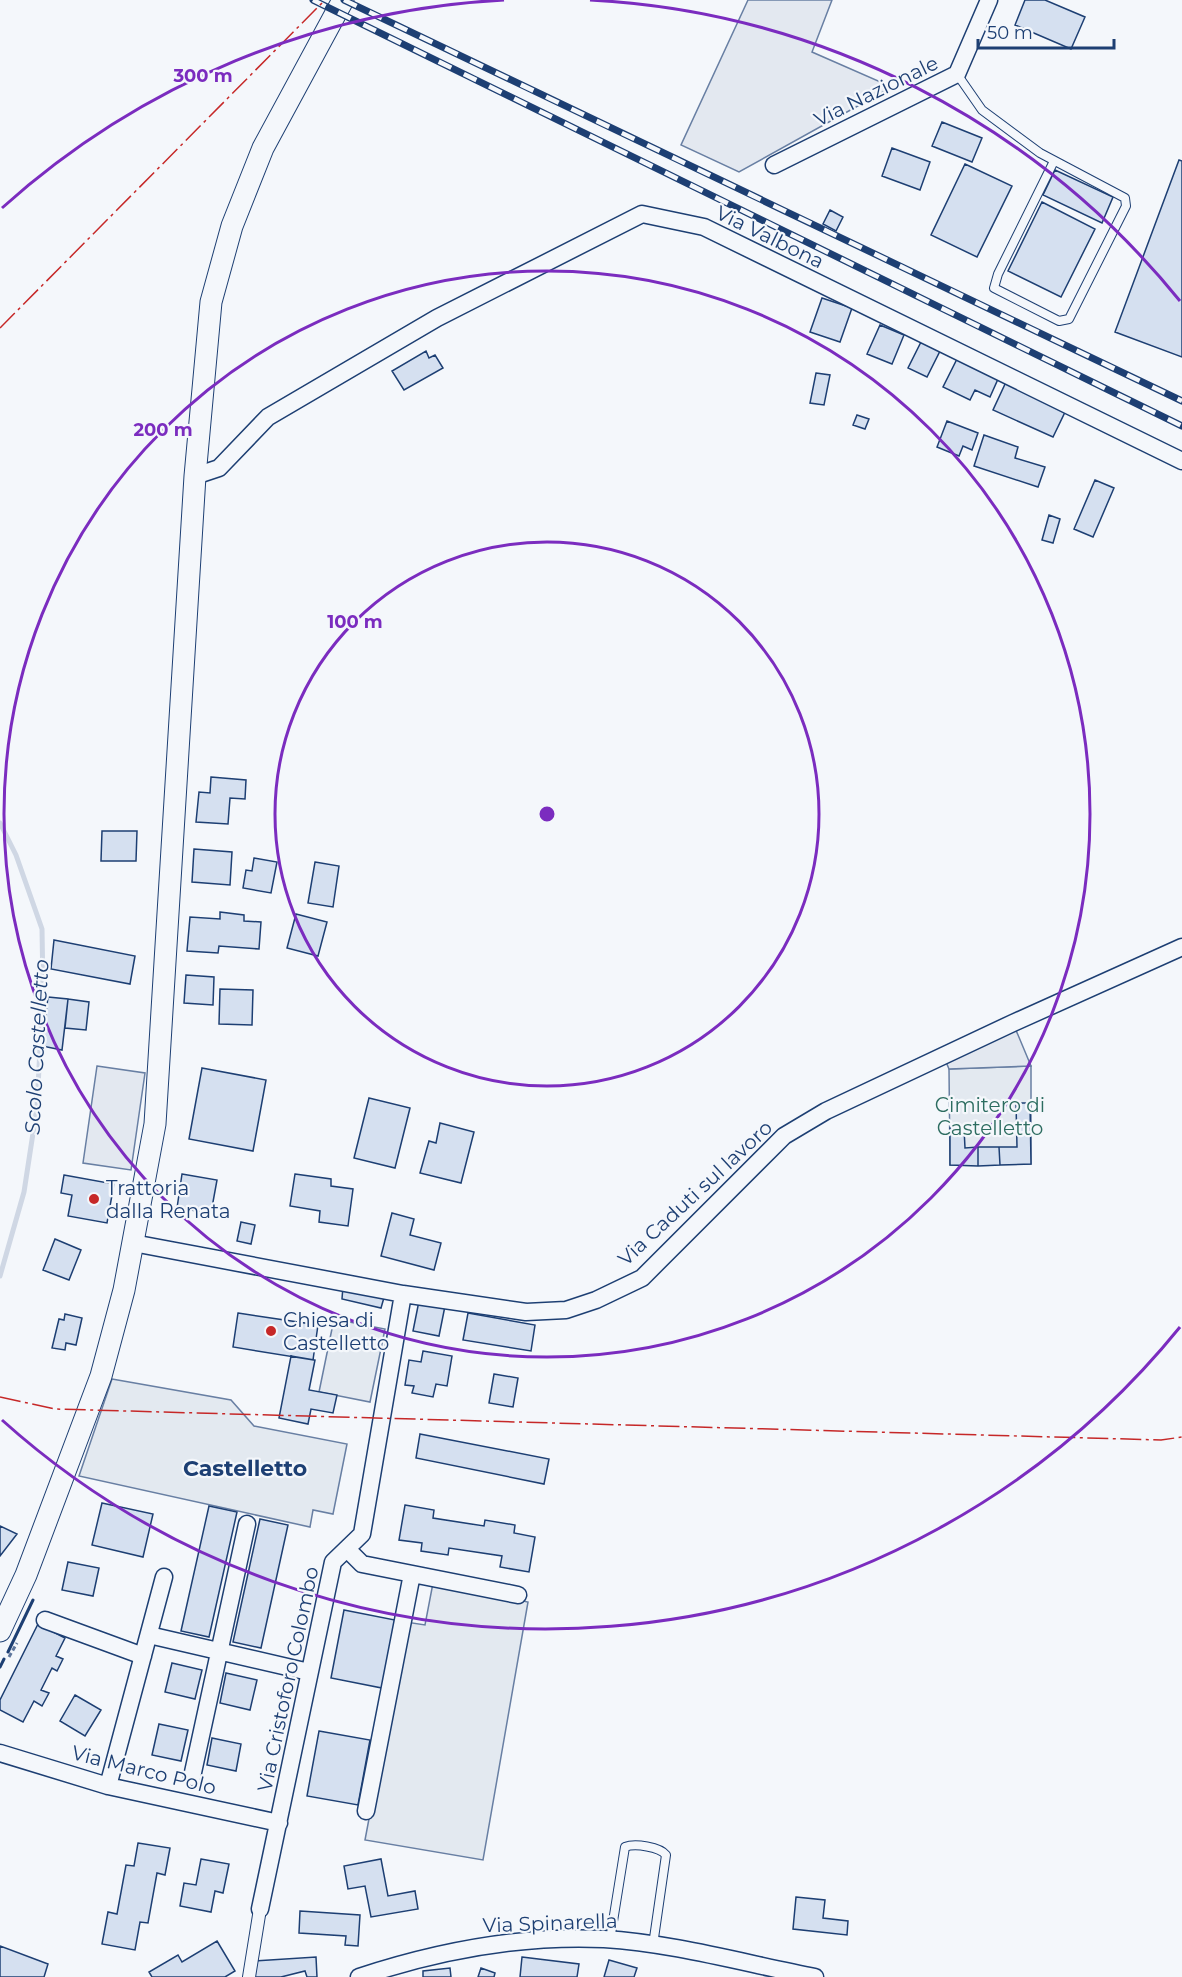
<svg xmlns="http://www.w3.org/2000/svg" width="1182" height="1977" viewBox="0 0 1182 1977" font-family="Montserrat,sans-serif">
  <rect width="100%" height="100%" fill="#f4f7fb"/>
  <path fill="#e3e9f0" stroke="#687fa3" stroke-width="1.5" d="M1031 1066V1164L950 1165 949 1069Z
    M334 1319 385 1329 370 1402 319 1392Z
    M112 1379 231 1400 254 1426 347 1444 333 1514 313 1510 310 1527 79 1476Z
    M433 1583 528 1602 483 1860 365 1840 406 1622 425 1625Z"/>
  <path fill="#e3e8f0" stroke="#687fa3" stroke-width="1.5" d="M748 0H832L812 52 892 87 739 172 681 145Z
    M1013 1023 1031 1066 949 1069 944 1057Z
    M97 1066 145 1073 131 1170 83 1163Z"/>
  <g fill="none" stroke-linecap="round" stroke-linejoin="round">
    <path stroke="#cfd7e4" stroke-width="5" d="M0 823 16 855 42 929 43 989 37 1107 24 1192 0 1276"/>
  </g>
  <path fill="#d5e0f0" stroke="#1d3f73" stroke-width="1.5" d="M1025 0H1045L1085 17 1071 49 1015 25Z
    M942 122 982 138 972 162 932 146Z
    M892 148 930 162 920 190 882 176Z
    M1179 160 1182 161V357L1115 332Z
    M965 164 1012 186 977 257 931 235Z
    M1055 170 1113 197 1102 223 1043 195Z
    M1042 202 1095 229 1061 297 1008 271Z
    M830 210 843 217 836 231 823 224Z
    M822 298 852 308 840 342 810 332Z
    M880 325 904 335 892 364 867 354Z
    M921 342 940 351 927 377 908 368Z
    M426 351 429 358 435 355 443 368 404 390 392 371Z
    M957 359 998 379 990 397 975 390 970 400 943 387Z
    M816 373 830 375 824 405 810 403Z
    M1006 382 1066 410 1053 437 993 410Z
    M857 415 869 419 865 429 853 425Z
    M947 421 978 433 972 450 963 446 959 456 937 447Z
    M984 435 1018 447 1015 458 1045 467 1038 487 974 466Z
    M1095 480 1114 488 1093 537 1074 529Z
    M1049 515 1060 519 1053 543 1042 540Z
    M211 777 246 780 245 799 230 798 228 824 196 822 199 792 210 793Z
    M102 831H137L136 861H101Z
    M194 849 232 852 230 885 192 882Z
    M254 858 277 862 271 893 243 888 246 870 252 871Z
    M315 862 339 866 333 907 308 903Z
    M220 912 244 915V921L261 922 259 949 219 946 218 953 187 951 190 917 220 919Z
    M296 914 327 922 318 956 287 948Z
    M54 940 135 956 130 984 51 969Z
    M186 975 214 977 213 1005 184 1003Z
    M220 989 253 990 252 1025 219 1024Z
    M48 997 68 999 62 1050 42 1046Z
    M68 999 89 1002 86 1030 65 1028Z
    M202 1068 266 1080 253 1151 189 1139Z
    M369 1098 410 1108 395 1168 354 1158Z
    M1016 1103H1030L1031 1164 1000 1165 999 1147H1017Z
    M440 1123 474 1132 461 1183 420 1173 429 1141 436 1143Z
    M950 1128H964L965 1148 978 1147V1166L950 1165Z
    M978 1147H999L1000 1165 978 1166Z
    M182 1174 217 1180 211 1213 177 1208Z
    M295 1174 331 1179V1186L353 1189 348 1226 319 1222 320 1211 290 1206Z
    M64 1175 114 1184 107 1223 68 1216 72 1195 61 1193Z
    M392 1213 414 1219 410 1235 441 1243 434 1270 381 1256Z
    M241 1222 255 1225 251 1244 237 1241Z
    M55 1239 81 1250 69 1280 43 1270Z
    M343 1286 385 1294 381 1308 342 1299Z
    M419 1301 445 1306 439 1336 413 1331Z
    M238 1313 318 1325 313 1360 233 1347Z
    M468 1313 535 1325 531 1351 463 1340Z
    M65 1314 82 1318 76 1345 66 1343 65 1350 52 1348 59 1319 64 1320Z
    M423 1351 452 1356 447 1386 436 1384 433 1397 412 1393 414 1386 405 1385 409 1360 421 1362Z
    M291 1356 315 1360 309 1390 337 1395 333 1413 311 1409 308 1424 279 1418Z
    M494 1374 518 1378 513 1407 489 1403Z
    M420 1434 549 1459 544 1484 416 1458Z
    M102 1503 153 1514 143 1557 92 1545Z
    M405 1505 434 1510 433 1518 484 1526 485 1520 515 1525 514 1533 535 1537 529 1572 500 1567 502 1556 449 1548 448 1555 421 1551 422 1543 399 1540Z
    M209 1506 237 1512 209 1637 181 1631Z
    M260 1519 288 1525 261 1648 233 1642Z
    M0 1526 17 1534 0 1556Z
    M68 1562 99 1568 93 1596 62 1590Z
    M344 1610 395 1620 382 1688 331 1678Z
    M38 1624 65 1638 56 1656 63 1659 57 1671 52 1668 41 1690 49 1693 42 1706 34 1701 23 1722 0 1710V1700Z
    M172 1663 202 1670 195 1699 165 1692Z
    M226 1673 257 1680 250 1710 220 1703Z
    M75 1695 101 1710 85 1736 60 1721Z
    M159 1724 188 1730 181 1761 152 1755Z
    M319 1731 370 1740 358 1805 307 1796Z
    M212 1738 241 1744 236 1771 207 1765Z
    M138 1843 170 1848 165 1875 157 1873 148 1923 140 1922 135 1950 102 1944 108 1912 117 1914 126 1865 134 1866Z
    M201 1859 229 1864 223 1893 215 1891 211 1912 180 1906 184 1883 196 1885Z
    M381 1859 388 1896 415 1891 418 1909 371 1917 365 1886 348 1889 344 1866Z
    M796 1897 825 1900 823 1918 848 1921 847 1935 793 1929Z
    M300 1911 360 1915 358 1946 345 1945 346 1936 299 1933Z
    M217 1941 235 1971 225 1977H152L149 1972 178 1955 182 1962Z
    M0 1946 48 1964 44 1977H0Z
    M316 1957 317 1977H307L305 1971 281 1977H254V1961Z
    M522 1957 579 1964 577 1977H520Z
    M609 1960 637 1968 634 1977H604Z
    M450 1968 451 1977H423V1971Z
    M481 1968 495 1973 494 1977H478Z"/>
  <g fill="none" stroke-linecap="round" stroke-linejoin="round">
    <defs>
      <path id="service" d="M957 74 982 110 1040 153 1125 198 1126 206 1069 319 1059 321 994 288 998 274 1054 161
        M610 1940 625 1847C635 1843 660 1847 666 1855L653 1945"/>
      <path id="pedestrian" d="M249 1977 260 1909"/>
      <path id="minor" d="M774 165 957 74 989 0
        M195 476 219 468 268 417 437 318 642 214 704 227 1182 461
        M133 1243 403 1294 526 1312 566 1310 596 1300 642 1278 784 1136 826 1111 1013 1023 1182 947
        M347 1549 362 1564 518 1595
        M45 1620 143 1656
        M149 1635 309 1672
        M0 1753 108 1786 279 1823
        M192 1777 247 1524
        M108 1786 164 1577
        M366 1811 412 1574
        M260 1909 333 1562 362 1534 403 1294
        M359 1977C438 1951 520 1935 604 1939 673 1943 747 1964 815 1977"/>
      <path id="tertiary" d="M0 1631 26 1575 101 1376 124 1290 155 1124 195 476 211 302 232 226 263 148 343 0"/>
    </defs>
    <use href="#service" stroke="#1d3f73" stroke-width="10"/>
    <use href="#pedestrian" stroke="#1d3f73" stroke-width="14"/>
    <use href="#minor" stroke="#1d3f73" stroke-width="19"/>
    <use href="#tertiary" stroke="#1d3f73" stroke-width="23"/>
    <path stroke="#5e769c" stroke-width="3" stroke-dasharray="4.5 3" stroke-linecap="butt" d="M9 1657 17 1643"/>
    <use href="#service" stroke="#f4f7fb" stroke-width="8"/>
    <use href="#pedestrian" stroke="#f4f7fb" stroke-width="12"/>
    <use href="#minor" stroke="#f4f7fb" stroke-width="16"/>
    <use href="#tertiary" stroke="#f4f7fb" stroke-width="21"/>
    <defs>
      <path id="rail" d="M313 0 1182 426
        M344 0 1182 401"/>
    </defs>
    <use href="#rail" stroke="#1d3f73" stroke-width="7"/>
    <use href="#rail" stroke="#f4f7fb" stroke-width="4.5" stroke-dasharray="14" stroke-linecap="butt"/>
    <path stroke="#1d3f73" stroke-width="3" d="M8 1652 33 1600
      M0 1667 4 1659"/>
    <path stroke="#c62828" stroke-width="1.5" stroke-dasharray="21 4.5 3 4.5" stroke-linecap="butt" d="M0 328 325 0
      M0 1397 55 1409 1161 1440 1182 1437"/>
  </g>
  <g fill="none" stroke="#7b2cbf" stroke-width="3">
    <circle cx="547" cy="814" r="272"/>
    <circle cx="547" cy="814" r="543"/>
    <path d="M1180 1327A815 815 0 0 1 2 1420M2 208A815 815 0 0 1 504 0M590 0A815 815 0 0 1 1180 301"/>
  </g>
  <g fill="#c62828" stroke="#f4f7fb" stroke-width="2">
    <circle cx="94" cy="1199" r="6"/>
    <circle cx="271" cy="1331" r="6"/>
  </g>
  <g text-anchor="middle" stroke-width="4.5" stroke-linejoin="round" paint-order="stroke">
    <g font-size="20" fill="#1d3f73" stroke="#f4f7fb">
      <text transform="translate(876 91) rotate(-26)" y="7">Via Nazionale</text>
      <text transform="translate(770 237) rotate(26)" y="7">Via Valbona</text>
      <text transform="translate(695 1193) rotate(-43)" y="7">Via Caduti sul lavoro</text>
      <text transform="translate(288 1679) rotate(-78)" y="7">Via Cristoforo Colombo</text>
      <text transform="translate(144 1770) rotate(14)" y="7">Via Marco Polo</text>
      <text transform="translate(550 1923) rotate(-2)" y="7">Via Spinarella</text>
    </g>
    <g font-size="20" fill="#2c6c60" stroke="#f4f7fb">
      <text x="990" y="1112">Cimitero di<tspan x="990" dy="23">Castelletto</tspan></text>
    </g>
    <g font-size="20" fill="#1d3f73" stroke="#f4f7fb" text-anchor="start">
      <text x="106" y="1195">Trattoria<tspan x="106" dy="23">dalla Renata</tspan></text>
      <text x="283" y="1327">Chiesa di<tspan x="283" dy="23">Castelletto</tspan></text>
    </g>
    <g font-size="21" font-style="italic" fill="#1d3f73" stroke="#f4f7fb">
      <text transform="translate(37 1047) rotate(-87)" y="7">Scolo Castelletto</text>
    </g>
    <g font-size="22" font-weight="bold" fill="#1d3f73" stroke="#f4f7fb">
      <text x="245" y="1476">Castelletto</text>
    </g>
  </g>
  <circle cx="547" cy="814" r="9" fill="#7b2cbf" stroke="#f4f7fb" stroke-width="3"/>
  <g font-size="18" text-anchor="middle" font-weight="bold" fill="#7b2cbf" stroke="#f4f7fb" stroke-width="4.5" stroke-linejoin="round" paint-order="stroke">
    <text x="203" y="82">300 m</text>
    <text x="163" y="436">200 m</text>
    <text x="355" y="628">100 m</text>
  </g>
  <path d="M978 39v9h136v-9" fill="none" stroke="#1d3f73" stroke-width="3"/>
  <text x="987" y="39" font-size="18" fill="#1d3f73" stroke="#f4f7fb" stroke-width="4.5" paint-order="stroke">50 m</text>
</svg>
